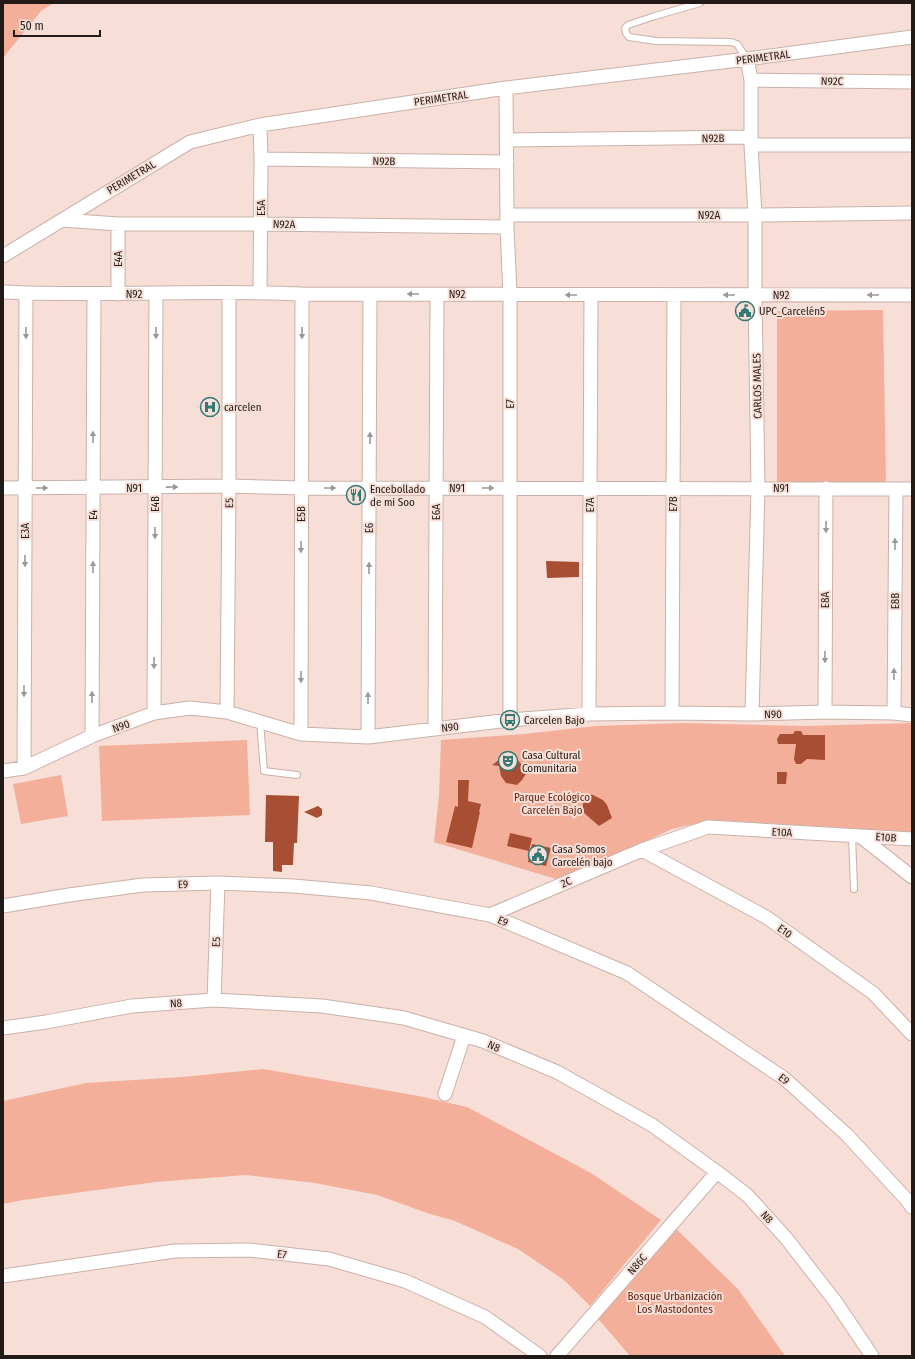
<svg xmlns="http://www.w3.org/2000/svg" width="915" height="1359" viewBox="0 0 915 1359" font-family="'Fira Sans Condensed',sans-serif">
  <rect width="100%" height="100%" fill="#f7dfd7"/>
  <path fill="#f4af9a" d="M3 3H54L41 11 3 58Z
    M883 310 886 483H777V311Z
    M682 723 805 726 912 723V832L713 820 672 829 620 853 556 879 434 842 439 795 441 740 524 734 596 726Z
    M247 740 250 815 102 821 99 746Z
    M61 775 68 816 21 824 13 784Z
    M263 1069 419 1096 467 1107 591 1173 661 1220 590 1306 564 1280 518 1249 455 1221 427 1213 377 1195 315 1183 246 1175 156 1182 23 1200 3 1204V1101L86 1083 182 1077Z
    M671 1224 738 1289 785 1356H630L594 1314Z"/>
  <path fill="#a84e33" d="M546 561 579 562V577L547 578Z
    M795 731H801L803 735H825V760L807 759 801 764H796L794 759 796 744H778L777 739 780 734H793Z
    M507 756 516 758 521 764V772H527L522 780 517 785 506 783 501 776 499 766 492 765 503 757Z
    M777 772H787L786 784H777Z
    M458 780H469L468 801 481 804 479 812H480L472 848 446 842 455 806 458 807Z
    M588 794 593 795 603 800 607 805 612 818 599 826 583 812V795Z
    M266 795 299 796 297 843H294L293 865H282V872L273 871V842H265Z
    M318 806 322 809V815L317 818 304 812Z
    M510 833 532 838 529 851 507 846Z
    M532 844 551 848 546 866 528 862Z"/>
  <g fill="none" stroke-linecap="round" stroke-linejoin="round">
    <defs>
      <path id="service" d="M700 3 655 16 628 25 625 28 626 33 629 37 656 41 731 42 737 44 747 59
        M260 722 264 771 297 775
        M852 835 854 889"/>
      <path id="minor" d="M747 59 751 80V145L755 215V295L758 488 752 714
        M751 80 912 82
        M506 88 507 227 510 294V720
        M260 125 261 159 260 292
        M507 140 751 137
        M751 145H912
        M261 159 507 162
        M507 215H755L912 213
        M62 220 118 224H261L507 227
        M3 256 190 142 260 125 506 88 747 59 912 37
        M3 292C103 297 203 289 302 294L912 295
        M118 294V224
        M3 488 229 486 302 488 912 489
        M227 712 229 486V293
        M825 712 826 488
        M154 713 156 294
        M672 713 674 295
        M894 713 896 489
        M589 714 591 295
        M435 729 437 294
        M301 734 302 294
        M92 736 94 294
        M368 737 370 294
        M24 768 26 294
        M3 771 24 768 92 736 154 713 190 708 227 712 301 734 368 737 510 720 589 714 672 713 752 714 825 712 894 713 912 715
        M860 836 912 839
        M642 850 766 917 873 993 912 1034
        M3 906 69 895 143 885 218 883 294 886 371 893 490 915 627 973 785 1079 847 1135 906 1199 912 1207
        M490 915 642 850 708 827 860 836 912 877
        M214 1000 218 883
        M3 1028 46 1022 132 1006 214 1000 322 1006 404 1018 483 1041 557 1072 652 1125 717 1172 747 1195 786 1238 835 1301 872 1356
        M445 1094 464 1036
        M3 1276 175 1251 249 1250 329 1259 405 1281 485 1317 540 1356
        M557 1356 717 1172"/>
    </defs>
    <use href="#service" stroke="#c9b1aa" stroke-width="8"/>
    <use href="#minor" stroke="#c9b1aa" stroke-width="15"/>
    <use href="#service" stroke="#fff" stroke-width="6"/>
    <use href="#minor" stroke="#fff" stroke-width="13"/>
  </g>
  <defs><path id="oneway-solid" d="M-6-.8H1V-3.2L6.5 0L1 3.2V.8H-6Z"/></defs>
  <g fill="#9c9897">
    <use href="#oneway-solid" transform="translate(413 294) rotate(-180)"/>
    <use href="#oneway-solid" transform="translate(571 295) rotate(-180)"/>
    <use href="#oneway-solid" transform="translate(729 295) rotate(180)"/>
    <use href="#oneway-solid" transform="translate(873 295) rotate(-180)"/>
    <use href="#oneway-solid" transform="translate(26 333) rotate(90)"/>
    <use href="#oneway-solid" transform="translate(156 333) rotate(90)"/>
    <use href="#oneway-solid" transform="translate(302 333) rotate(90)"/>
    <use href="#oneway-solid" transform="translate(93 437) rotate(-90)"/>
    <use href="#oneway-solid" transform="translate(370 438) rotate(-90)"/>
    <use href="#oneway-solid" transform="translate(172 487) rotate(-1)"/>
    <use href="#oneway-solid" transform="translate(42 488)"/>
    <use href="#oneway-solid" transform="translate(330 488)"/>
    <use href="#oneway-solid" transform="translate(488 488)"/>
    <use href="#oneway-solid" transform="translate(826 527) rotate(90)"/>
    <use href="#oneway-solid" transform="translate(155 533) rotate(90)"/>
    <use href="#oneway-solid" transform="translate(895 544) rotate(-90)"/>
    <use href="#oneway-solid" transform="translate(301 547) rotate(90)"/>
    <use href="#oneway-solid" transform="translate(25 561) rotate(90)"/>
    <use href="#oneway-solid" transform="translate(93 567) rotate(-90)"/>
    <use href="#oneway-solid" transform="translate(369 568) rotate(-90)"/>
    <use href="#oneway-solid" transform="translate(825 657) rotate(90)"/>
    <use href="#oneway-solid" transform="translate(154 663) rotate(90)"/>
    <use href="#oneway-solid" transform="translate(894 674) rotate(-90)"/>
    <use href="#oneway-solid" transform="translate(301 677) rotate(90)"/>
    <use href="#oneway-solid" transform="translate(24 691) rotate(90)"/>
    <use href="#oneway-solid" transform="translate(92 697) rotate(-90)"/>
    <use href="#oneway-solid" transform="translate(368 698) rotate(-90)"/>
  </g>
  <defs>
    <symbol id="civic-ring" viewBox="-11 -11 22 22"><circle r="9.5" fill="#f7dfd7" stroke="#327973" stroke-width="1.5"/><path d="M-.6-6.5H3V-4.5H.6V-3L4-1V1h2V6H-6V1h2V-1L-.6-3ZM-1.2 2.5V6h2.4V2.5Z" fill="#327973"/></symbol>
    <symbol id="hospital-ring" viewBox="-11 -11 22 22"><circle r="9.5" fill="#f7dfd7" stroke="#327973" stroke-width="1.5"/><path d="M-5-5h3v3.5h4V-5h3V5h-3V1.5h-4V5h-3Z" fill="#327973"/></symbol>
    <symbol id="restaurant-ring" viewBox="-11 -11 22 22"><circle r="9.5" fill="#f7dfd7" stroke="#327973" stroke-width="1.5"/><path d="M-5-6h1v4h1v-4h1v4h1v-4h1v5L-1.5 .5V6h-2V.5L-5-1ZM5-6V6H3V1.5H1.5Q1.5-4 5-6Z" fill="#327973"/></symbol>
    <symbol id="bus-ring" viewBox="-11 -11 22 22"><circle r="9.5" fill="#f7dfd7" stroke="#327973" stroke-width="1.5"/><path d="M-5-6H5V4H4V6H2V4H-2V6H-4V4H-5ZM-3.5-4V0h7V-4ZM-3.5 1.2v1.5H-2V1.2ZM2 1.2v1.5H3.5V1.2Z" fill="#327973"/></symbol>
    <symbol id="theatre-ring" viewBox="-11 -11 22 22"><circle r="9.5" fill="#f7dfd7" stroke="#327973" stroke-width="1.5"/><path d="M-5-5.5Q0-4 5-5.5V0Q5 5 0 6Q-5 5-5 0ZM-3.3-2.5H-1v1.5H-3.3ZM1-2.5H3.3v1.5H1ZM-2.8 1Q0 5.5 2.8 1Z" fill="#327973"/></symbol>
  </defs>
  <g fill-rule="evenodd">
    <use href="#civic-ring" x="734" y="300" width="22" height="22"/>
    <use href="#hospital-ring" x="199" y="396" width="22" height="22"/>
    <use href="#restaurant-ring" x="345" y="484" width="22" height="22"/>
    <use href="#bus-ring" x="499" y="709" width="22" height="22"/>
    <use href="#theatre-ring" x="497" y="750" width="22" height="22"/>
    <use href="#civic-ring" x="527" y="844" width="22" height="22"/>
  </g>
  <g text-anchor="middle" stroke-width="4" stroke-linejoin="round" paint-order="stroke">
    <g font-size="11" fill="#221a17" stroke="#f7dfd7">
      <text transform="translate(763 57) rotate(-7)" y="4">PERIMETRAL</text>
      <text transform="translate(832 81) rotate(1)" y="4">N92C</text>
      <text transform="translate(441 98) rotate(-8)" y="4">PERIMETRAL</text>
      <text transform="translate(713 138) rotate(-1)" y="4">N92B</text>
      <text transform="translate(384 161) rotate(1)" y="4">N92B</text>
      <text transform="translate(131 177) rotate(-31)" y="4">PERIMETRAL</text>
      <text transform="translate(261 208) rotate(-90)" y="4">E5A</text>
      <text x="709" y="219">N92A</text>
      <text transform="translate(284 224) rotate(1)" y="4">N92A</text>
      <text transform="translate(118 259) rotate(-90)" y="4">E4A</text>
      <text x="134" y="298">N92</text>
      <text x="457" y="298">N92</text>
      <text x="781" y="299">N92</text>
      <text transform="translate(757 386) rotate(-91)" y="4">CARLOS MALES</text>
      <text transform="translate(510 404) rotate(-90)" y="4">E7</text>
      <text x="134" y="492">N91</text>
      <text x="457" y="492">N91</text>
      <text x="781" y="492">N91</text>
      <text transform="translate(229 503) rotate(-89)" y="4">E5</text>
      <text transform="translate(155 504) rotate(-90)" y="4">E4B</text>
      <text transform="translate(673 504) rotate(-90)" y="4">E7B</text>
      <text transform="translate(590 505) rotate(-90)" y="4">E7A</text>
      <text transform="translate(436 512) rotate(-90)" y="4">E6A</text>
      <text transform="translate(301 514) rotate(-90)" y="4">E5B</text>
      <text transform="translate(93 515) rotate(-90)" y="4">E4</text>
      <text transform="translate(369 528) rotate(-90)" y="4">E6</text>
      <text transform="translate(25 531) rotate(-90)" y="4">E3A</text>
      <text transform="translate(825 600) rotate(-90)" y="4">E8A</text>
      <text transform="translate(895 601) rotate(-90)" y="4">E8B</text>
      <text transform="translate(773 714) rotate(-2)" y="4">N90</text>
      <text transform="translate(121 726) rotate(-20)" y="4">N90</text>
      <text transform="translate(450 727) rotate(-7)" y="4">N90</text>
      <text transform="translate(782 832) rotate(3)" y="4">E10A</text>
      <text transform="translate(886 837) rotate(4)" y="4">E10B</text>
      <text transform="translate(566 882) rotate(-23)" y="4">2C</text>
      <text transform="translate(183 884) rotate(-2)" y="4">E9</text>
      <text transform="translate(503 921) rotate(23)" y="4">E9</text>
      <text transform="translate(785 931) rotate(35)" y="4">E10</text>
      <text transform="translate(216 942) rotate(-88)" y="4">E5</text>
      <text transform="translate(176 1003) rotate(-4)" y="4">N8</text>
      <text transform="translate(494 1046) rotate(23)" y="4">N8</text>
      <text transform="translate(784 1079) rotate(38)" y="4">E9</text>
      <text transform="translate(767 1217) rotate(48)" y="4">N8</text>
      <text transform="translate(282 1254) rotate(7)" y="4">E7</text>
      <text transform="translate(637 1264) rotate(-49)" y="4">N86C</text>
    </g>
    <g font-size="11" fill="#221a17" stroke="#f7dfd7" text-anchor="start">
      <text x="759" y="315">UPC_Carcelén5</text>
      <text x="224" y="411">carcelen</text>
      <text x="370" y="493">Encebollado<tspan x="370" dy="13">de mi Soo</tspan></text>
      <text x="524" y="724">Carcelen Bajo</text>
      <text x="522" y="759">Casa Cultural<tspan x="522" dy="13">Comunitaria</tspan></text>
      <text x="552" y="853">Casa Somos<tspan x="552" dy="13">Carcelén bajo</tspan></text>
    </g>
    <g font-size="11" fill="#602411" stroke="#f7dfd7">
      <text x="552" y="801">Parque Ecológico<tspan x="552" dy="13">Carcelén Bajo</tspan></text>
      <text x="675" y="1300">Bosque Urbanización<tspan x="675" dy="13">Los Mastodontes</tspan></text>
    </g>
  </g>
  <rect width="915" height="1359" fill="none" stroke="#221a17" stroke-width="8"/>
  <path d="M14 30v6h86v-6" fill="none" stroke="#221a17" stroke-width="2"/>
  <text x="20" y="30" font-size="12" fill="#221a17" stroke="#f7dfd7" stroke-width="3" paint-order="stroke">50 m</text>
</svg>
